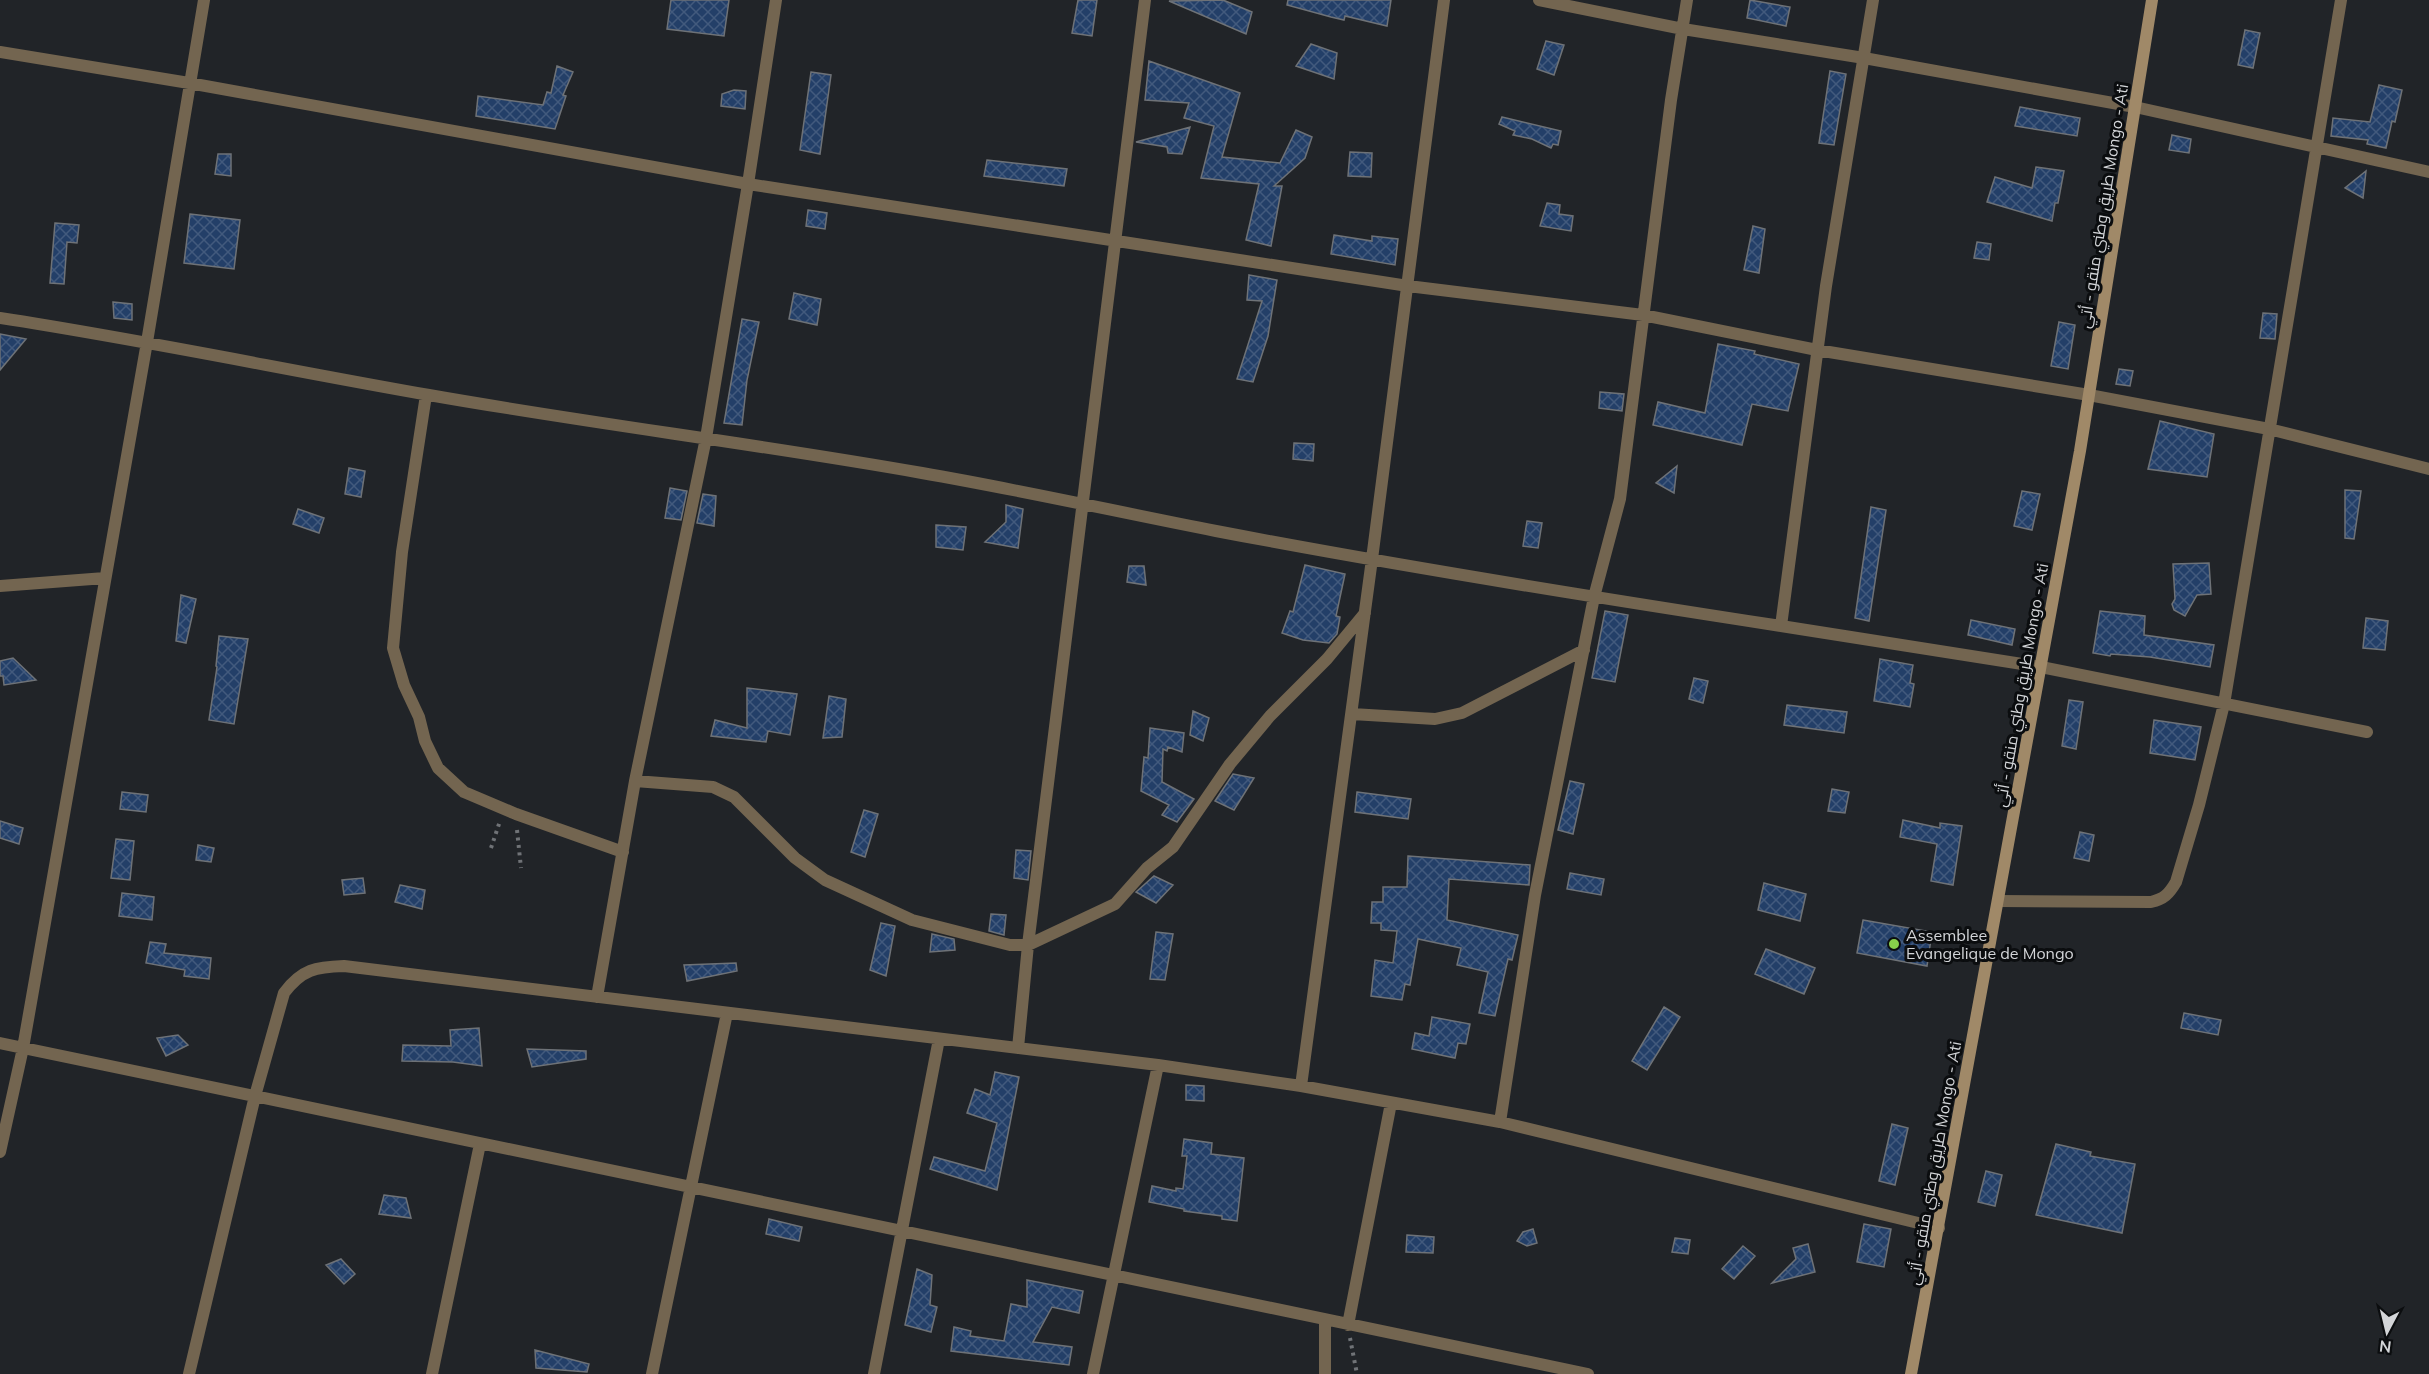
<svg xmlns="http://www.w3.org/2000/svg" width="2429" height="1374" viewBox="0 0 2429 1374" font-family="Mulish,Cairo,sans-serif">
  <defs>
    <pattern id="building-cross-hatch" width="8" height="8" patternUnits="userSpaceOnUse" patternTransform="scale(1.5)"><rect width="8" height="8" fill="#233f68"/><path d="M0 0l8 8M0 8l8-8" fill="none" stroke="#425a7d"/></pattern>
  </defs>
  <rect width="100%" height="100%" fill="#212428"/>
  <path fill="url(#building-cross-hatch)" stroke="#6e7277" stroke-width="1.5" d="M671 0H729L724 36 667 29Z
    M1078 0H1097L1092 36 1072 33Z
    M1223 0 1252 12 1246 34 1169 1Z
    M1288 0H1391L1387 26 1345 16 1344 20 1331 17 1287 5Z
    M1750 0 1790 7 1786 26 1747 18Z
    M2245 30 2260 33 2253 68 2238 65Z
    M1546 41 1564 45 1554 75 1537 69Z
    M1311 44 1337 53 1334 79 1296 66Z
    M1149 61 1240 93 1222 157 1280 163 1296 130 1312 137 1305 158 1274 186H1282L1271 246 1246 240 1259 184 1201 178 1214 126 1184 118 1189 103 1145 100Z
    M557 66 573 72 563 95 566 96 555 129 476 116 478 96 543 105 547 92 551 93Z
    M1830 71 1846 74 1834 145 1819 143Z
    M811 72 831 75 820 154 800 150Z
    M2379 85 2402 90 2395 122 2392 121 2386 148 2367 144 2368 140 2331 136 2333 118 2370 122Z
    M734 90 746 91 745 109 721 106 722 94Z
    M2020 107 2080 118 2077 136 2015 126Z
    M1502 117 1561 131 1558 145 1553 144 1551 148 1532 139 1513 135 1515 131 1499 124Z
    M1190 127 1182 154 1168 153 1167 147 1136 142Z
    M2172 135 2191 139 2189 153 2169 150Z
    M1350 152 1372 153 1371 177 1348 176Z
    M218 154H231V176L215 174Z
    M987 160 1067 169 1064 186 984 176Z
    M2036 167 2064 171 2058 203H2055L2052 221 1987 202 1995 177 2032 188Z
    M2366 171 2363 198 2345 188Z
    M1547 203 1560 205 1559 214 1573 216 1571 231 1540 226Z
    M808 210 827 213 825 229 806 226Z
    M190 214 240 220 234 269 184 263Z
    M55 223 79 225 77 243 67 242 64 284 50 283Z
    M1753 226 1765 229 1759 273 1744 270Z
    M1334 235 1372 241V236L1398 239 1395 265 1331 254Z
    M1977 242 1991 244 1989 260 1974 258Z
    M1249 275 1277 280 1268 336 1253 382 1237 379 1262 301 1247 300Z
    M794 293 821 299 817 325 789 319Z
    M113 302 132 304V320L114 318Z
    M2263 313 2277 314 2275 339 2260 338Z
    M742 319 759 322 747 380 742 425 724 423Z
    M2059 322 2075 325 2068 369 2051 366Z
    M0 334 26 339 0 370Z
    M1718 344 1755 351 1754 354 1799 364 1788 411 1752 404 1742 445 1653 425 1658 402 1705 413Z
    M2119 369 2133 371 2130 386 2116 384Z
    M1600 392 1624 394 1622 411 1599 408Z
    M2160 421 2214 434 2207 477 2148 469Z
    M1294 443 1314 444 1313 461 1293 459Z
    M1677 466 1674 493 1656 483Z
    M349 468 365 471 361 497 345 494Z
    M670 488 687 491 681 520 665 518Z
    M2345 490 2361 491 2354 539 2345 538Z
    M2022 491 2040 494 2032 530 2014 526Z
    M703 494 716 496 714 526 697 523Z
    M1006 505 1023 509 1018 548 985 542 1006 522Z
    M1871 507 1886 510 1869 621 1855 618Z
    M298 509 324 518 319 533 293 524Z
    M1527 521 1542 523 1538 548 1523 546Z
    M936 525 966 527 963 550 936 547Z
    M2209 563 2211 594 2197 595 2185 616 2174 610 2172 604 2175 599 2173 564Z
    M1305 565 1345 574 1336 616 1340 617 1337 634 1329 643 1303 640 1282 633 1290 611 1293 612Z
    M1129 566H1144L1146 585 1127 582Z
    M181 595 196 599 186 643 176 641Z
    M1605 611 1628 615 1615 682 1592 678Z
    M2100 611 2145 616 2144 635 2214 645 2210 667 2150 657 2111 654 2110 656 2093 653Z
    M2366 618 2388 621 2385 650 2363 648Z
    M1971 620 2015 629 2012 645 1968 635Z
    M219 636 248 639 234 724 209 720 217 667 216 666Z
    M13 658 36 680 4 685 3 676H0V661Z
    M1880 659 1913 665 1910 683 1914 684 1910 707 1874 701Z
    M1694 678 1708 681 1703 703 1689 699Z
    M747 688 797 694 790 735 768 731 766 742 711 736 715 720 747 728Z
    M829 696 846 699 842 737 823 738Z
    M2069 700 2083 702 2076 749 2062 746Z
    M1787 705 1847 712 1844 733 1784 725Z
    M1193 711 1209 718 1203 741 1190 735Z
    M2154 720 2201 727 2195 760 2150 753Z
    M1150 728 1184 733 1182 752 1168 747 1167 751 1163 749 1162 782 1194 799 1177 822 1162 815 1169 805 1141 791 1144 757 1148 758Z
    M1233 774 1254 778 1234 810 1215 801Z
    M1570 781 1584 784 1573 834 1558 830Z
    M1832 789 1849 792 1845 813 1828 811Z
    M122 792 148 795 146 812 120 809Z
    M1357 792 1411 799 1408 819 1355 812Z
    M864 810 878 814 865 857 851 852Z
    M1903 820 1940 828V823L1962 826 1953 885 1931 881 1937 844 1900 837Z
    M0 821 23 828 19 844 0 838Z
    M2080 832 2094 835 2089 861 2074 858Z
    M116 839 134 841 130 880 111 878Z
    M198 845 214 848 211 862 196 860Z
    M1016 850 1031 851 1028 880 1014 878Z
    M1408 856 1530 865 1529 885 1449 879 1447 920 1518 935 1512 960 1508 959 1495 1016 1479 1013 1488 972 1457 965 1461 948 1418 939 1410 985 1405 984 1402 1000 1371 996 1375 960 1393 963 1397 931 1381 930V923H1371L1372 902H1383V887H1407Z
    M1570 873 1604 879 1601 895 1567 889Z
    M1154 876 1173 885 1156 903 1136 892Z
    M363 878 365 893 344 895 342 880Z
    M1764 883 1806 894 1800 921 1758 910Z
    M400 885 425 890 422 909 395 902Z
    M122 893 154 897 152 920 119 916Z
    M991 914 1006 915 1004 935 989 931Z
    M1863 920 1932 932 1927 966 1857 953Z
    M881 923 895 926 886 976 870 970Z
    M1156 932 1173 934 1165 980 1150 979Z
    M932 934 954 939 955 950 930 952Z
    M150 942 166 944 164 953 211 958 209 979 184 976 185 970 146 963Z
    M1766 949 1815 968 1804 994 1755 974Z
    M736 963 737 971 687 981 684 965Z
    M1664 1007 1680 1017 1647 1070 1632 1061Z
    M2184 1013 2221 1020 2218 1035 2181 1028Z
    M1432 1017 1470 1024 1466 1044 1458 1043 1455 1058 1412 1049 1415 1033 1429 1036Z
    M479 1028 482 1066 453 1062 402 1061 403 1045 451 1046 450 1030Z
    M178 1035 188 1045 166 1056 157 1038Z
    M527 1049 586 1051V1059L532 1067Z
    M995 1072 1019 1077 997 1190 930 1169 934 1157 985 1171 997 1123 967 1113 975 1089 990 1095Z
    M1186 1085 1204 1086V1101L1186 1100Z
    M1892 1124 1908 1128 1895 1185 1879 1181Z
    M1184 1139 1212 1143 1211 1154 1244 1158 1237 1221 1222 1219V1216L1184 1211V1209L1149 1202 1152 1186 1176 1191V1188L1183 1189 1187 1156H1182Z
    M2056 1144 2091 1152 2090 1156 2135 1164 2122 1233 2036 1215Z
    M1986 1171 2002 1175 1995 1206 1978 1202Z
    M384 1195 406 1198 411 1218 379 1214Z
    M769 1219 802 1227 799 1241 766 1234Z
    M1864 1224 1891 1229 1884 1267 1857 1262Z
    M1533 1229 1537 1243 1527 1246 1517 1241 1523 1232Z
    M1407 1235 1434 1237 1433 1253 1406 1252Z
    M1675 1238 1690 1240 1688 1254 1672 1252Z
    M1808 1244 1815 1272 1772 1283 1796 1259 1793 1248Z
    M1743 1246 1755 1256 1734 1279 1722 1269Z
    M341 1259 355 1274 344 1284 326 1265Z
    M917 1269 932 1275 930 1305 937 1307 931 1332 905 1325Z
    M1027 1280 1083 1291 1079 1313 1052 1307 1033 1342 1072 1347 1069 1365 951 1351 954 1327 971 1331 970 1336 1004 1341 1011 1304 1027 1307Z
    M535 1350 589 1364 587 1372 536 1368Z"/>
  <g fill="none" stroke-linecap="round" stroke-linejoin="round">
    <path stroke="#707377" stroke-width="4" stroke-dasharray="3 4.5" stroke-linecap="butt" d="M517 830 521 868
      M491 848 500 821
      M1350 1338 1357 1374"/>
    <path stroke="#736550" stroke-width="12" d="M1539 0 1683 29 1864 58 2135 107 2429 172
      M0 52 189 83 748 184 1408 286 1643 315 1817 350 2089 395 2269 429 2429 469
      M0 318C144 340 286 370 429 395 593 424 759 444 922 473 1021 490 1118 512 1216 531 1404 567 1592 597 1781 626L1826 286 1873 0
      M426 395 402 552 393 648 404 685 419 717 425 741 438 768 464 792 516 814 623 852
      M0 586 105 578
      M1781 626 2041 667 2367 732
      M1352 714 1435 719 1462 713 1584 650
      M635 781 713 787 734 797 795 858 825 880 912 920 1010 945H1028L1115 904 1147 868 1173 847 1230 764 1270 716 1327 659 1365 613
      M1998 901 2151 902C2164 899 2169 894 2176 882L2199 805 2224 704 2341 0
      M597 997 635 781 706 438 748 184 776 0
      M0 1043 1588 1374
      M1018 1048 1028 945 1145 0
      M1301 1086 1372 559 1444 0
      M1500 1122 1535 895 1594 597 1620 499 1671 100 1687 0
      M0 1152 23 1048 147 342 204 0
      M1325 1321V1374
      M1348 1325 1391 1103
      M189 1374 255 1096 284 993C302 969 316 967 344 966L1158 1065 1301 1086 1500 1122 1939 1228
      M432 1374 480 1144
      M652 1374 727 1013
      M874 1374 939 1039
      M1093 1374 1158 1065"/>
    <path stroke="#a08968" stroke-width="12" d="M1911 1374 2080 451 2152 0"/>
  </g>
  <circle fill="#87cf4b" stroke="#0b0d0f" stroke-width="2" cx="1894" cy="944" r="6"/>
  <g text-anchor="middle" stroke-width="6" stroke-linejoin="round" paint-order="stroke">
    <g font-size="16" fill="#d3d5d8" stroke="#0b0d0f">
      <text transform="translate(2103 206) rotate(-81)" y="6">طريق وطني منقو - أتي Mongo - Ati</text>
      <text transform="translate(2021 685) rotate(-80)" y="6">طريق وطني منقو - أتي Mongo - Ati</text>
      <text transform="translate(1934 1163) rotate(-80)" y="6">طريق وطني منقو - أتي Mongo - Ati</text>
    </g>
    <g font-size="16" fill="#d3d5d8" stroke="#0b0d0f" text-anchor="start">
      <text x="1906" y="941">Assemblee<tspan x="1906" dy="18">Evangelique de Mongo</tspan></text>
    </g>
  </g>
  <g transform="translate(2387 1332) rotate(187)" stroke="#0b0d0f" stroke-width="4.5" paint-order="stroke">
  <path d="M0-4.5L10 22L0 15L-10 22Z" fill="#d3d5d8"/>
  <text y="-9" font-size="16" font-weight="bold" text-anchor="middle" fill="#d3d5d8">N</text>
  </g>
</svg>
